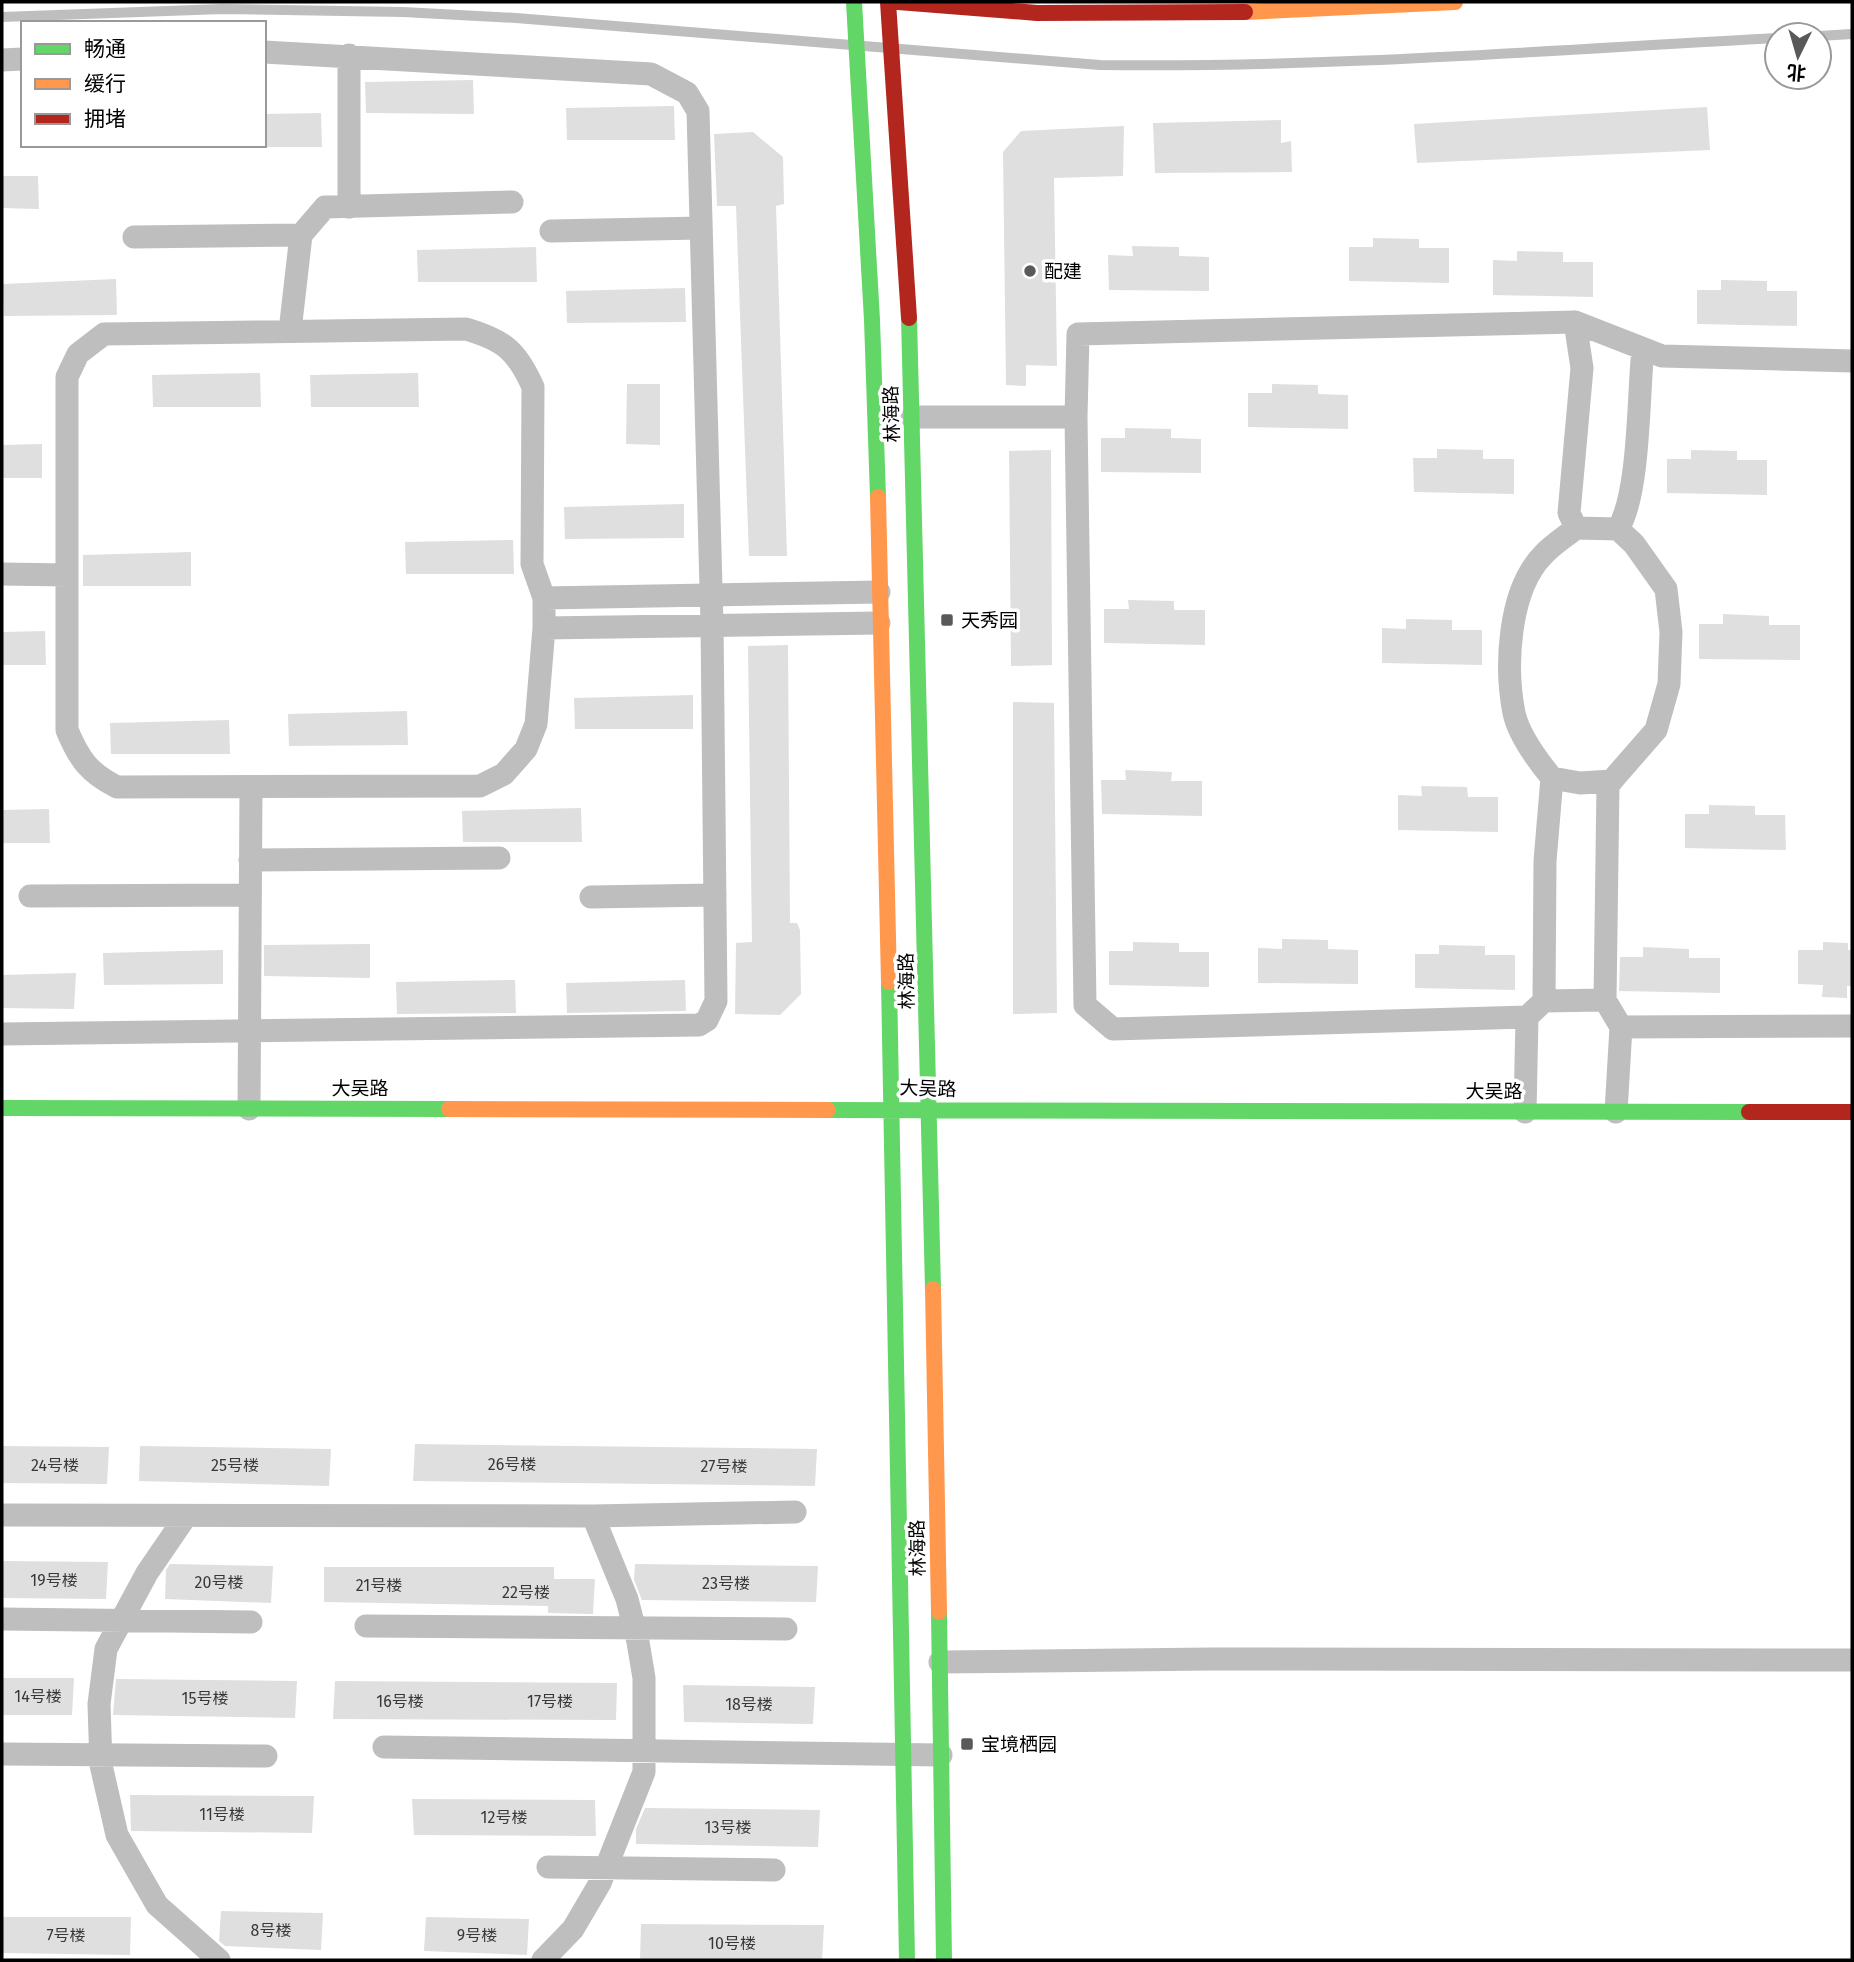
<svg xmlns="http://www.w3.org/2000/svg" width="1854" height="1962" viewBox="0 0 1854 1962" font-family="'Fira Sans','Noto Sans SC',sans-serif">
  <rect width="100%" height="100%" fill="#fff"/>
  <path fill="#dfdfdf" d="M473 80 474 114 366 113 365 82Z
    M674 106 675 140H567L566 108Z
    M1707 107 1710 150 1417 163 1414 124Z
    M321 113 322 147H264V114Z
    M1281 120V143L1291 141 1292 172 1155 173 1153 123Z
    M1124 126 1123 176 1054 178 1057 366 1026 365V386L1006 385 1003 152 1021 131Z
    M753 132 783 157 784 204 776 206 787 556H749L736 206H717L714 134Z
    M2 176H38L39 209 2 208Z
    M1373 238 1419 239V248H1449V283L1349 281V247H1373Z
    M1132 246 1179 247V256L1209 257V291L1109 290 1108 255 1133 256Z
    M536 247 537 282H418L417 250Z
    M1517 251 1563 252V262H1593V297L1493 295V260L1517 261Z
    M116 279 117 315 4 316 3 284Z
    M1721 280 1767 281V291H1797V326L1697 324V290H1721Z
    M685 288 686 322 567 323 566 291Z
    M260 373 261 407H153L152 375Z
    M418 373 419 407H311L310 375Z
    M627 384H660V445L626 444Z
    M1272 384 1318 385V394L1348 395V429L1248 427V393H1272Z
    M1125 428 1171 429V438L1201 439V473L1101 472V438H1125Z
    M42 444V478H2V445Z
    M1437 449 1483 450V459H1514V494L1414 492 1413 458H1437Z
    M1051 450 1052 665 1011 666 1009 451Z
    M1691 450 1737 451V460H1767V495L1667 493V459H1691Z
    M684 504V538L565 539 564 507Z
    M513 540 514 574H406L405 542Z
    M191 552V586H83V555Z
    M1128 600 1174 601V610H1205V645L1104 643V609H1129Z
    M1723 614 1769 616V625H1800V660L1699 659V624H1723Z
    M1406 619 1452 620V630H1482V665L1382 663V628L1406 629Z
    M45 631 46 665H2V632Z
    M788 645 790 923H797L800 930 801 994 780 1015 735 1014 736 943 752 942 748 646Z
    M693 695V729H575L574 698Z
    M1013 702 1054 703 1057 1013 1013 1014Z
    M407 711 408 745 289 746 288 714Z
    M229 720 230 754H111L110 723Z
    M1125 770 1172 772 1171 781H1202V816L1102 814 1101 780H1126Z
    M1421 786 1467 787 1468 797H1498V832L1398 830V795L1422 796Z
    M1709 805 1755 806V815H1785L1786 850 1685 848V814H1709Z
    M581 808 582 842H463L462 811Z
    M49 809 50 843H2V810Z
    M1282 939 1328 940V949L1358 950V984L1258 983V948L1282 949Z
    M1133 942 1179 943V952H1209V987L1109 985V951H1133Z
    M1823 942 1848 943V950H1852V986H1847V998L1822 997 1823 985 1798 984V950H1823Z
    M370 944V978L264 976V945Z
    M1439 945 1485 946V955H1515V990L1415 988V954H1439Z
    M1643 947 1689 949V958H1720V993L1619 991 1620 957H1643Z
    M223 950V984L104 985 103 953Z
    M76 973 74 1009 2 1008V975Z
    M515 980 516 1013 397 1014 396 982Z
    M685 980 686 1011 567 1013 566 983Z
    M415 1444 817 1449 815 1486 413 1481Z
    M2 1446 109 1447 107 1484 2 1483Z
    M140 1446 331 1449 329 1486 139 1481Z
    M2 1561 108 1562 106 1599 2 1598Z
    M170 1564 273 1566 271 1603 165 1599 166 1570Z
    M635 1564 818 1566 816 1602 642 1600 634 1580Z
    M324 1567H554V1579H595L593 1614 548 1613V1606L324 1602Z
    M2 1678H74L72 1715H2Z
    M116 1679 297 1681 295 1718 113 1715Z
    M335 1681 617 1683 616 1720 333 1719Z
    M683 1685 815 1687 813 1724 684 1722Z
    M130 1795 314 1796 312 1833 131 1831Z
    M412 1799 595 1800 596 1836 414 1835Z
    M645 1808 820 1810 818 1847 636 1844V1829Z
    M221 1911 323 1913 321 1950 225 1946 219 1941Z
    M2 1917H131L130 1955 2 1953Z
    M426 1917 529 1919 527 1955 424 1951Z
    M641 1924 824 1925 822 1960H640Z"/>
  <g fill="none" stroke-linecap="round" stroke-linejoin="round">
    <path stroke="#bebebe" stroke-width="10" d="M2 17 222 9 403 12 516 18 1100 65C1326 68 1552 50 1777 38
      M1819 36 1852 34"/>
    <path stroke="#bebebe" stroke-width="23" d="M349 55V207
      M2 60 23 59
      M551 231 701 228
      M134 237 301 235
      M1575 322 1582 368 1569 513 1576 528
      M466 329C504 340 517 351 533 387L532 564 544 598V628L536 724 526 749 504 774 480 786 117 787C89 773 79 759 67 730V377L78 354 104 334Z
      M290 331 301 235 325 207 512 202
      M912 417H1076L1078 334 1575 322 1662 356 1852 361
      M1076 417 1085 1005 1113 1029 1527 1017 1525 1112
      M1618 529C1640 493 1638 395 1643 349
      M2 574 67 575
      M544 598 879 592
      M544 628 879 623
      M1552 778 1580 783 1612 781
      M250 860 499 858
      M30 896 250 895
      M591 897 715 895
      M1544 1001 1605 1000
      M1527 1017 1544 1001 1545 861 1552 778C1538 761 1519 736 1514 713 1505 667 1508 591 1543 555 1552 545 1565 537 1576 528L1618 529 1634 544 1666 589 1671 632 1669 684 1656 730 1608 785 1605 1000 1621 1027
      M2 1034 699 1025 707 1020 716 1001 712 624 698 111 687 93 651 74 264 52
      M249 1109 251 787
      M1616 1112 1621 1027 1852 1026
      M2 1515 593 1516 795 1512
      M186 1516 147 1573 106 1649 99 1704 101 1765 117 1835 157 1905 219 1960
      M2 1619 251 1622
      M366 1626 786 1629
      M940 1662 1211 1659 1852 1660
      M384 1747 941 1755
      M2 1754 266 1756
      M548 1867 774 1870
      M543 1960 573 1929 600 1883 644 1772V1678L638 1642 627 1599 593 1516"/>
    <path stroke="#63d668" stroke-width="16" d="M854 2 872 320 878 497
      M909 318 933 1289
      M889 982 907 1960
      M2 1108 449 1109
      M828 1110 1749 1112
      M939 1612 944 1960"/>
    <path stroke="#ff974d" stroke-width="16" d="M1245 12 1455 2
      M878 497 889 982
      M449 1109 828 1110
      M933 1289 939 1612"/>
    <path stroke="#b3261e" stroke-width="16" d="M888 2 909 318
      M898 2 1037 13 1245 12
      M1749 1112H1852"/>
  </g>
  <g fill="#595959" stroke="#fff" stroke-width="2.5">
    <circle cx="1030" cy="271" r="7"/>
    <rect x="940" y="613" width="14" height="14" rx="3.5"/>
    <rect x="960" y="1737" width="14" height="14" rx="3.5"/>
  </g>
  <g text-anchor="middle" stroke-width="7" stroke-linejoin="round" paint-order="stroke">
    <g font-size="16" fill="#383838">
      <text x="512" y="1470">26号楼</text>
      <text x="55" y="1471">24号楼</text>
      <text x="235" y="1471">25号楼</text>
      <text x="724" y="1472">27号楼</text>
      <text x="54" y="1586">19号楼</text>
      <text x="219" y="1588">20号楼</text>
      <text x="726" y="1589">23号楼</text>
      <text x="379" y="1591">21号楼</text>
      <text x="526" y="1598">22号楼</text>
      <text x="38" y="1702">14号楼</text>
      <text x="205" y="1704">15号楼</text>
      <text x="400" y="1707">16号楼</text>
      <text x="550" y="1707">17号楼</text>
      <text x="749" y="1710">18号楼</text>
      <text x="222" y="1820">11号楼</text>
      <text x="504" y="1823">12号楼</text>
      <text x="728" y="1833">13号楼</text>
      <text x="271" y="1936">8号楼</text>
      <text x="66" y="1941">7号楼</text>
      <text x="477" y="1941">9号楼</text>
      <text x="732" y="1949">10号楼</text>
    </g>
    <g font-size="19" fill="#000" stroke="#fff" text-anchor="start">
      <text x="1044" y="278">配建</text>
      <text x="961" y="627">天秀园</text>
      <text x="981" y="1751">宝境栖园</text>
    </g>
    <g font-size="19" fill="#000" stroke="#fff">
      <text transform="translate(891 414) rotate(-92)" y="7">林海路</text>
      <text transform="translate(906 981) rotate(-91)" y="7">林海路</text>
      <text x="360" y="1095">大吴路</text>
      <text transform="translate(928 1088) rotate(2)" y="7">大吴路</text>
      <text x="1494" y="1098">大吴路</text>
      <text transform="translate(917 1548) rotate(-91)" y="7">林海路</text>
    </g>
  </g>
  <rect width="1854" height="1962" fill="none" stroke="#000000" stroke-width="7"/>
  <rect x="21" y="21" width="245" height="126" fill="#ffffff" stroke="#999999" stroke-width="2"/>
  <rect x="35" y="44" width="35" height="10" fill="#63d668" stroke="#999999" stroke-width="2"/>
  <text x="84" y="56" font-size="21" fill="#000000">畅通</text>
  <rect x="35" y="79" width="35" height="10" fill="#ff974d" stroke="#999999" stroke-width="2"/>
  <text x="84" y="91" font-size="21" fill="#000000">缓行</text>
  <rect x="35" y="114" width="35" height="10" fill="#b3261e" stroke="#999999" stroke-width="2"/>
  <text x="84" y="126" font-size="21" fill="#000000">拥堵</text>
  <g transform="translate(1798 56) rotate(185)"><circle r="33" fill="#ffffff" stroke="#999999" stroke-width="2"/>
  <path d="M0-5L12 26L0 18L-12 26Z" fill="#595959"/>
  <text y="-10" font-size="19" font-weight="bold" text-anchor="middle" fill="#000000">北</text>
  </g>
</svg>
